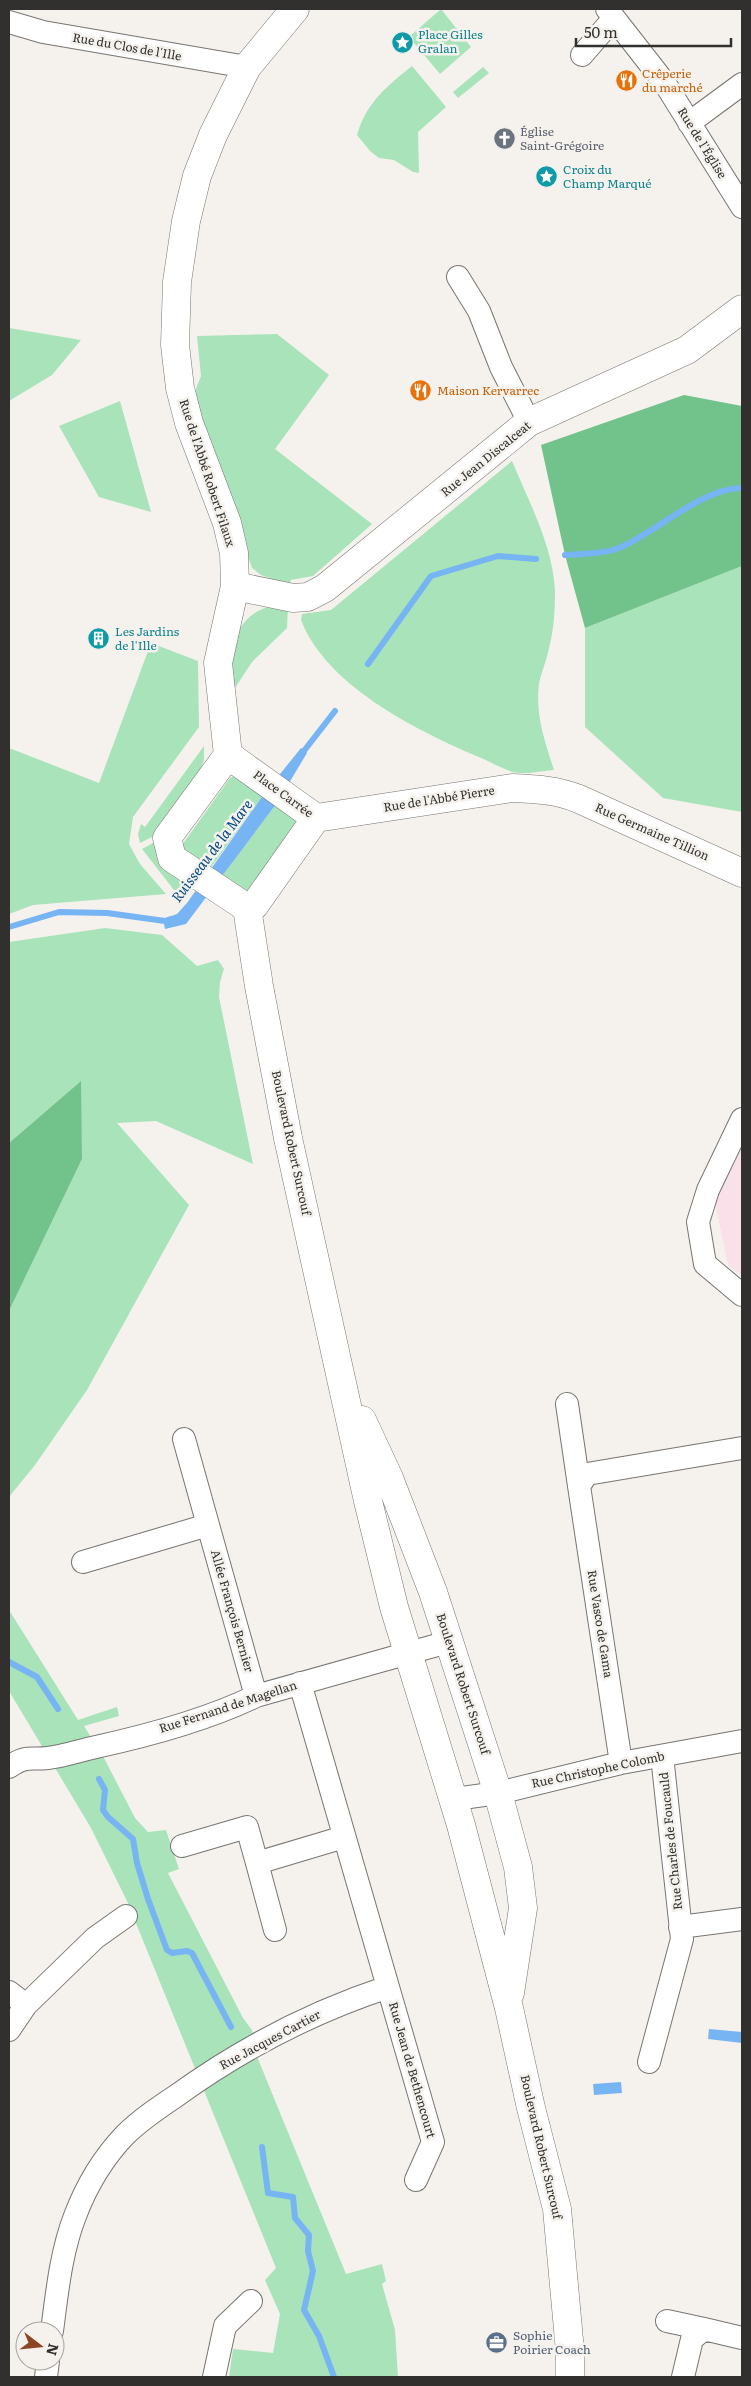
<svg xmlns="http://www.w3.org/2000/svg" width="751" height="2386" viewBox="0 0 751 2386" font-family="Literata,serif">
  <rect width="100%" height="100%" fill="#f5f2ed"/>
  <path fill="#fae0e8" d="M742 1145V1275L728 1265 715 1203Z"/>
  <path fill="#a9e3b9" d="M441 9 471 47 440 74 409 37Z
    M412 66 446 107 418 132 419 173 413 172 394 160 379 158 371 152 357 135C366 103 387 86 412 66Z
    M483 67 489 73 458 98 453 92Z
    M9 328 81 340 52 375 9 401Z
    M277 334 329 375 275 449 372 524 313 576 291 580 289 585 261 575 252 568 194 394 201 376 197 336Z
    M120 401 151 512 99 497 59 426Z
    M512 461C529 502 553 546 555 591 555 609 554 630 549 648 547 660 541 672 539 684 535 714 545 742 554 770 542 771 524 775 513 772 500 768 487 760 474 755 414 729 326 685 301 620L302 614 331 610Z
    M742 566V812L663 798 585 727V628Z
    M271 606H288L287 628 252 662 233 691C231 655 230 617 271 606Z
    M151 643 198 661 199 727 133 817 129 844 140 864 166 894 33 905 9 914V748L99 783Z
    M204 746V760L200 771 154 833V836L140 843 138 834 141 824 145 827Z
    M236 775 264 794 210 869 184 850 182 845 230 778Z
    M277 803 299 819 247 894 221 877Z
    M155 842 191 886 181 899 142 849Z
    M105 928 162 935 197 966 218 960 224 969 220 982 219 997 253 1164 156 1121 117 1123 189 1205 87 1390 35 1465 9 1497V1311L82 1159 80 1082 9 1143V942Z
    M9 1610 78 1720 117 1707 119 1716 84 1726 105 1760 135 1818 148 1832 166 1830 179 1869 168 1873 243 2018 252 2030 258 2059 346 2274 382 2264 386 2281 382 2284 395 2330 398 2377H229L233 2349 273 2353 280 2314 265 2280 276 2268 127 1901 91 1828 9 1691Z"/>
  <path fill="#72c28b" d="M684 395 742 406V566L585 628 565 555 541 445Z
    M81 1081 82 1159 9 1311V1143Z"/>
  <path fill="#76b4f4" d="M301 748 307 753 277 803 186 924 165 929 163 919 177 914 187 903 264 794Z
    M709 2029 742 2032V2043L708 2039Z
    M621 2082 622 2093 594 2095 593 2084Z"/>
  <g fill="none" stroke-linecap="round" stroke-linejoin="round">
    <path stroke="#76b4f4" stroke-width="6" d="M565 555C580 554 605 554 619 548 654 534 703 487 742 488
      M368 664 431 576 498 556 536 559
      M300 756 335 711
      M9 927 59 912 107 913 165 921 171 919
      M9 1662 37 1677 58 1709
      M99 1779 105 1790 103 1810 108 1817 133 1839 137 1863 148 1899 167 1950 172 1953 187 1951 192 1953 231 2027
      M262 2147 268 2193 293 2197 295 2218 309 2235 308 2251 313 2271 304 2310 319 2336 334 2377"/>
    <defs>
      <path id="minor" d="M607 9 664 82 742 207
        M9 22 43 32 247 67
        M582 55 614 18
        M689 123 742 84
        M458 277 479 311 501 367 529 422
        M742 1119 708 1190 698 1222 705 1264 742 1295
        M567 1404 579 1486
        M184 1439 208 1525
        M83 1562 208 1525 256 1696
        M621 1763 579 1486 587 1474 742 1448
        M9 1767C26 1755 29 1760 48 1758 64 1756 81 1750 96 1747 146 1736 211 1718 256 1696L448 1642
        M455 1799 498 1793 621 1763 742 1741
        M182 1846 247 1827 257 1863
        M680 1927 742 1919
        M275 1930 257 1863 344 1837
        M388 1987 433 2142 416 2180
        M9 1992 26 2005 95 1938 126 1916
        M9 2030 26 2005
        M649 2062 682 1939 662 1756
        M667 2321 704 2329
        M52 2331C57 2293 61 2252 75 2216 86 2187 104 2157 125 2135 140 2120 158 2108 176 2096 241 2049 312 2012 388 1987L300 1683
        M46 2377 48 2361
        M214 2377 225 2326 251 2301
        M683 2377 692 2339 704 2329 742 2338"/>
      <path id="tertiary" d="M235 586 293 598 308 597 325 588 529 422 687 350 742 309
        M228 755 218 663 235 586 234 553 227 523 189 423 180 388 175 345 177 282 186 221 197 176 213 135 247 67 295 9
        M228 755 167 838 172 858 247 908 254 906 316 818
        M228 755 316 818
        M316 818 512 788C536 789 557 790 579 799L742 873
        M247 908 259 986 288 1138 368 1501 394 1607 461 1825 509 2008 531 2108 557 2209 570 2351V2377
        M362 1420 389 1478 433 1592 498 1793 518 1867 523 1908 510 1993"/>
    </defs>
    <use href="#minor" stroke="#787572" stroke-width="24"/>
    <use href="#tertiary" stroke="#787572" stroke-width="29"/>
    <use href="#minor" stroke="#fff" stroke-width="22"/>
    <use href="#tertiary" stroke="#fff" stroke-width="28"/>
  </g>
  <defs>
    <symbol id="sight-disc" viewBox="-11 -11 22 22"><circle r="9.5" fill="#0f9aa8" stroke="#f5f2ed"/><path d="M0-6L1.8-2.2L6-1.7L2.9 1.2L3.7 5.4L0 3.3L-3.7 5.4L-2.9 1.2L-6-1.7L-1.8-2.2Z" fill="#fff"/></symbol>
    <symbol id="restaurant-disc" viewBox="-11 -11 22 22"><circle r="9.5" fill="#e8710a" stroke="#f5f2ed"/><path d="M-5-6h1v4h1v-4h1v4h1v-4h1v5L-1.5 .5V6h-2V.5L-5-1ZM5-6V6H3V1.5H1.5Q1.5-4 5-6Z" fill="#fff"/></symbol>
    <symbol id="church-disc" viewBox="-11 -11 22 22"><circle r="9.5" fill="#6b7280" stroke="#f5f2ed"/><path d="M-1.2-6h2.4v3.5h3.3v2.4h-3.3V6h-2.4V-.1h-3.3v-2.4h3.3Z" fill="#fff"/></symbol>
    <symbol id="building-disc" viewBox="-11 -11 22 22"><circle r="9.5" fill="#0f9aa8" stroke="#f5f2ed"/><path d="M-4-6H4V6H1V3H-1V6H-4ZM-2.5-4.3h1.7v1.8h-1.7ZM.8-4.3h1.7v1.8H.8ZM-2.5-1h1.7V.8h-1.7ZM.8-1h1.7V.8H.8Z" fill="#fff"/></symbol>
    <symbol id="office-disc" viewBox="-11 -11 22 22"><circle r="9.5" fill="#5c6f8a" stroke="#f5f2ed"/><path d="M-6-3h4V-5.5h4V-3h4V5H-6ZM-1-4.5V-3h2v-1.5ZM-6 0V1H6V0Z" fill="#fff"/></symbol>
  </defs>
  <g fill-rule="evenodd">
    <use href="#sight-disc" x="390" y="30" width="25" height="25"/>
    <use href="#restaurant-disc" x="614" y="68" width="25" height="25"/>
    <use href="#church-disc" x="492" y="126" width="25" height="25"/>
    <use href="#sight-disc" x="534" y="164" width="25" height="25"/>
    <use href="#restaurant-disc" x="408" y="378" width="25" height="25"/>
    <use href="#building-disc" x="86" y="626" width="25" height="25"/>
    <use href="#office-disc" x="484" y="2330" width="25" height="25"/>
  </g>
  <g text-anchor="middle" stroke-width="5" stroke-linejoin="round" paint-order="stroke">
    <g font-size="12" fill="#0d838f" stroke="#f5f2ed" text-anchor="start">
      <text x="418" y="39">Place Gilles<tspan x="418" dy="14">Gralan</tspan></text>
      <text x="563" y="174">Croix du<tspan x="563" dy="14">Champ Marqué</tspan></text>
      <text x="115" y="636">Les Jardins<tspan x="115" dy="14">de l'Ille</tspan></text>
    </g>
    <g font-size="12" fill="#31302e" stroke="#f5f2ed">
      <text transform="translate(127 47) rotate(10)" y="4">Rue du Clos de l'Ille</text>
      <text transform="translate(702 143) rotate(58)" y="4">Rue de l'Église</text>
      <text transform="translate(486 459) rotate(-39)" y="4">Rue Jean Discalceat</text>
      <text transform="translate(207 473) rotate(72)" y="4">Rue de l'Abbé Robert Filaux</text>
      <text transform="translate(283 794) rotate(36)" y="4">Place Carrée</text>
      <text transform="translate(439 799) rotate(-9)" y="4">Rue de l'Abbé Pierre</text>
      <text transform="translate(652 832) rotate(24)" y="4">Rue Germaine Tillion</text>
      <text transform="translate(291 1143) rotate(78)" y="4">Boulevard Robert Surcouf</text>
      <text transform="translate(232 1611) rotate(74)" y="4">Allée François Bernier</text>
      <text transform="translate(600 1624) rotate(81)" y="4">Rue Vasco de Gama</text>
      <text transform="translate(463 1684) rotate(72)" y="4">Boulevard Robert Surcouf</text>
      <text transform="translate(228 1707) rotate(-18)" y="4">Rue Fernand de Magellan</text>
      <text transform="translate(598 1770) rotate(-12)" y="4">Rue Christophe Colomb</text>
      <text transform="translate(671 1841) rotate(-96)" y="4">Rue Charles de Foucauld</text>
      <text transform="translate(270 2040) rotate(-28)" y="4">Rue Jacques Cartier</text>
      <text transform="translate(412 2070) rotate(74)" y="4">Rue Jean de Bethencourt</text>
      <text transform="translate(541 2147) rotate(77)" y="4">Boulevard Robert Surcouf</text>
    </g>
    <g font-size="12" fill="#c56008" stroke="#f5f2ed" text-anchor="start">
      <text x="642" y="78">Crêperie<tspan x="642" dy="14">du marché</tspan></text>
      <text x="437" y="395">Maison Kervarrec</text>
    </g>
    <g font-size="12" fill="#5b616d" stroke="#f5f2ed" text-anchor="start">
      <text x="520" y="136">Église<tspan x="520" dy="14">Saint-Grégoire</tspan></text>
    </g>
    <g font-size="12" fill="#4e5e75" stroke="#f5f2ed" text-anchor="start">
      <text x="513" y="2340">Sophie<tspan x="513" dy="14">Poirier Coach</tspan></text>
    </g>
    <g font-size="14" font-style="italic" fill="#004982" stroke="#f5f2ed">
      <text transform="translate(212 851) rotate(-53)" y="5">Ruisseau de la Mare</text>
    </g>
  </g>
  <rect width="751" height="2386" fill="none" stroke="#31302e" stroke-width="20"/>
  <g transform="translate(40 2346) rotate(106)"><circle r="24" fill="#f5f2ed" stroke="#a7a4a1"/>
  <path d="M0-4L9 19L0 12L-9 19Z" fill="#8c4423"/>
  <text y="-8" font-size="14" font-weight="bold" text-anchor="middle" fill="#31302e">N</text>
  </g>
  <path d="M576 38v8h155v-8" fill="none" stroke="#31302e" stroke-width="2.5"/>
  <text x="584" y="38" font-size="15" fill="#31302e" stroke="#f5f2ed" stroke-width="4" paint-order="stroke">50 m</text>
</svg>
